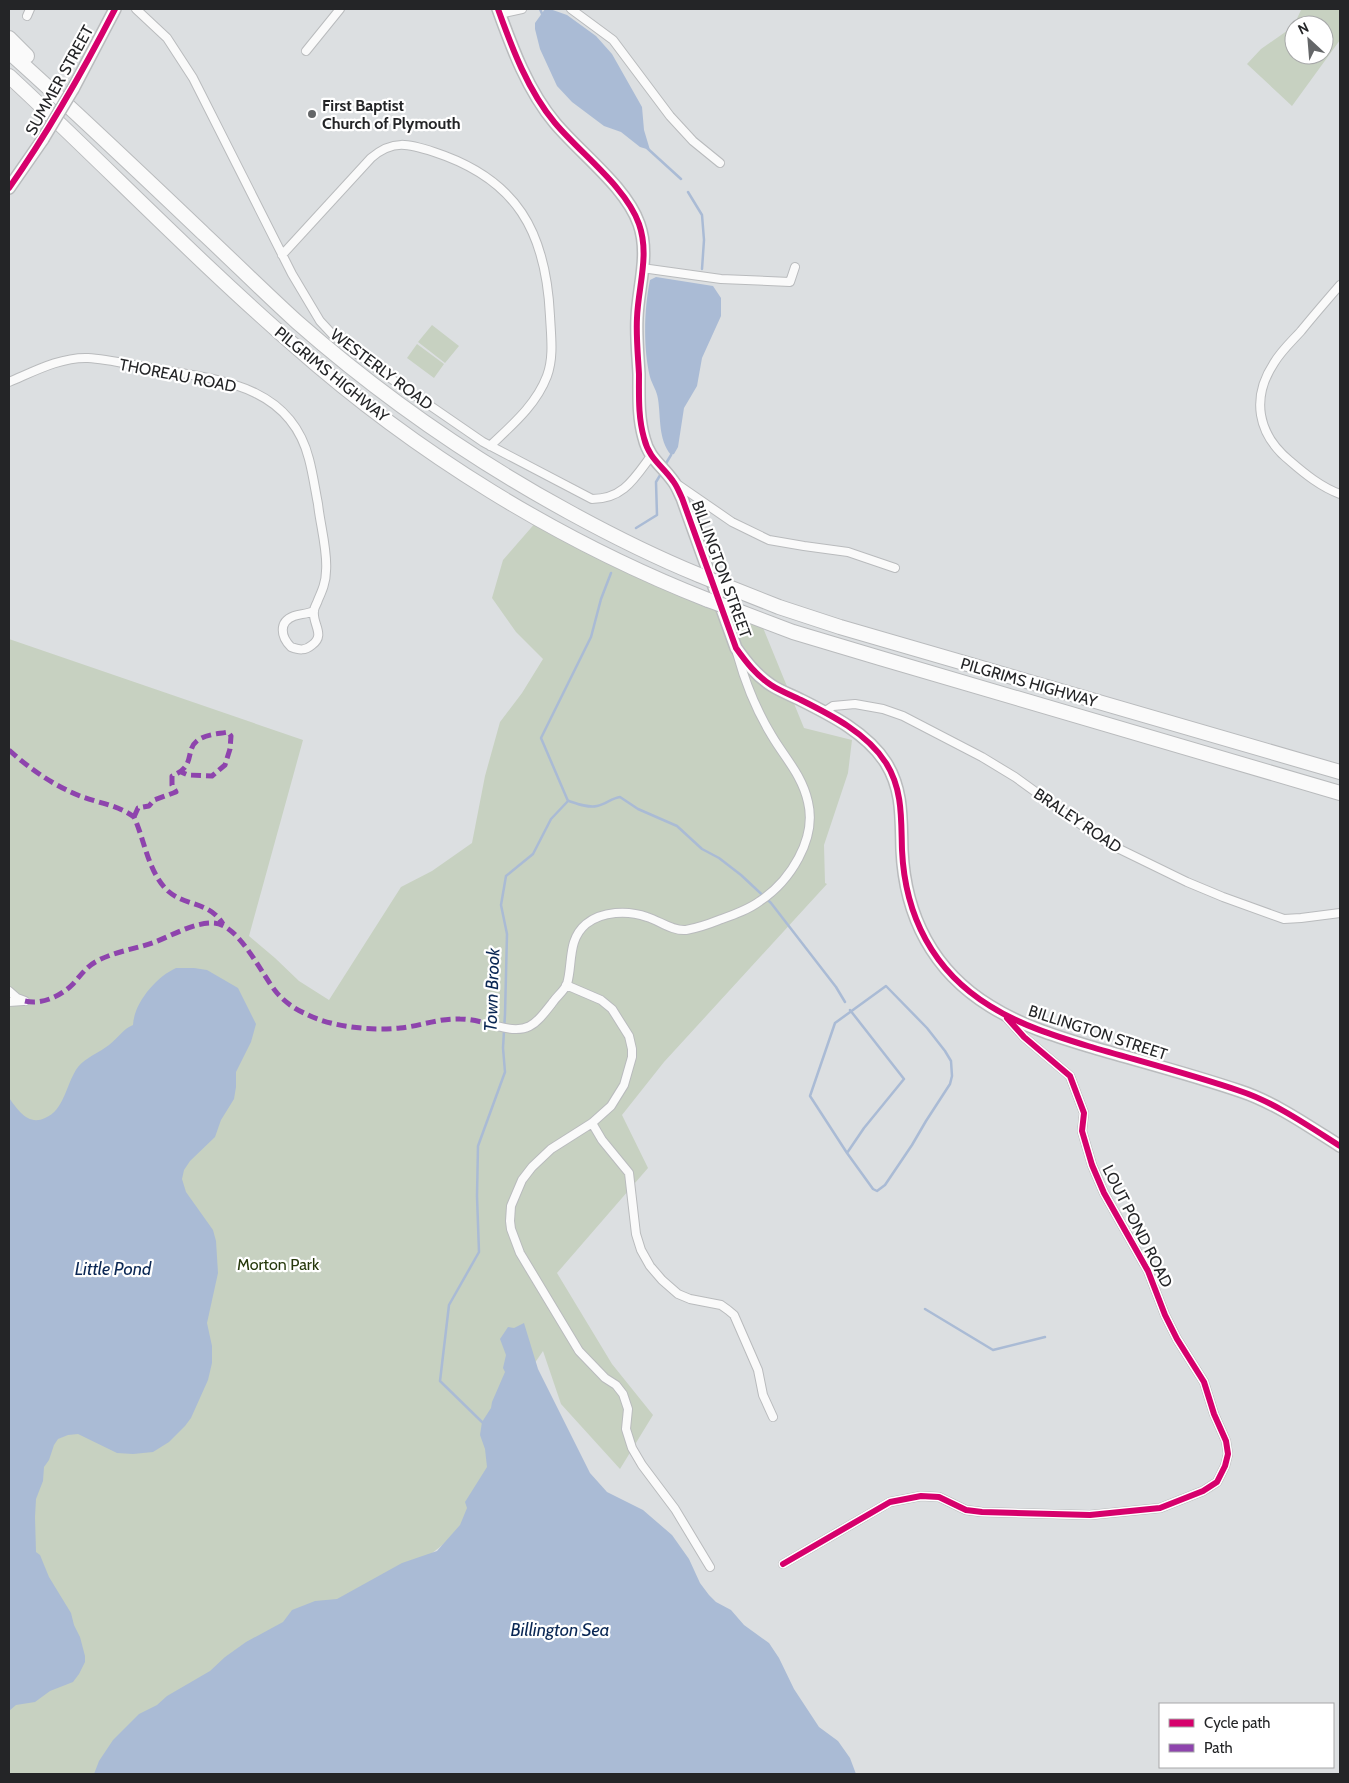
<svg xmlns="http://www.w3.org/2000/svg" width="1349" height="1783" viewBox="0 0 1349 1783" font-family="Cabin,sans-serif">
  <rect width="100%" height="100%" fill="#dcdfe1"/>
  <path fill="#c7d1c1" d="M1305 9H1340V40L1292 106 1247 64 1261 49 1294 26V55H1324V25H1294L1301 10Z
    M432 325 459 346 445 363 418 342Z
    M417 344 444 364 434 378 407 358Z
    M537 521 599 553 757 613 804 728 852 740 848 773 824 845 825 883 827 884 664 1062 622 1115 648 1168 557 1273 612 1364 653 1415 620 1469 561 1404 543 1351 519 1386 506 1427 460 1531 426 1558 133 1774H9V639L303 740 249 936 275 958 299 981 329 1000 401 887 432 871 472 843 485 776 500 722 522 693 543 659 516 632 492 598 503 560Z"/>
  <path fill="#aabbd5" d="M545 9H550L567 15 596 36 612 54 642 107 644 130 650 150 640 147 621 132 604 126 572 102 557 86 540 49 535 29V23Z
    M656 277 713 286 721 298V316L702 358 697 386 684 408 678 447 674 454 671 455C658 439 661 418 658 399 657 391 652 384 650 377 643 348 644 309 650 280Z
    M176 968H194L207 970 238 988 256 1024 251 1042 236 1072V1087L234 1099 221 1120 215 1137 190 1161 184 1170 182 1179 186 1192 213 1230 216 1241 218 1273 207 1323 212 1346V1363L208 1380 191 1418 185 1426 169 1442 153 1452 133 1454 117 1453 78 1434 68 1435 58 1439 54 1445 49 1460 44 1467 43 1481 36 1499 35 1517 36 1552 40 1555 49 1577 71 1613 74 1625 80 1637 85 1656V1662L79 1674 73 1682 50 1691 35 1702 16 1705 9 1711V1098C18 1110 28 1126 45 1118 65 1110 66 1083 78 1067 85 1058 100 1052 109 1045 118 1038 123 1029 133 1025 134 1003 156 977 176 968Z
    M524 1323 538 1369 590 1473 607 1492 643 1510 672 1535 689 1559 700 1583 709 1595 716 1602 731 1610 744 1625 769 1643 779 1658 794 1689 819 1727 838 1741 850 1758 856 1774H94L99 1761 113 1740 139 1714 157 1705 167 1696 210 1671 225 1657 246 1642 283 1622 292 1610 315 1601 337 1599 402 1563 437 1551 460 1525 467 1508 465 1502 487 1467 485 1449 480 1435 482 1422 491 1408 492 1402 505 1372 503 1368 506 1355 500 1339 508 1327 514 1328Z"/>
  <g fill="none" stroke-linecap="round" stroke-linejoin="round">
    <path stroke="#aabbd5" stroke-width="2.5" d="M540 9 543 16
      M647 148 681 179
      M688 192 702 215 704 240 702 269
      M665 465 671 455
      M636 528 657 515 656 482 662 472
      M569 801C578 804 588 808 597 806 606 804 612 798 620 797L638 809 677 826 702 849 719 858 741 875 771 903 836 987 845 1002
      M886 986 927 1028 945 1051 951 1061 952 1076 950 1084 926 1121 912 1145 885 1185 877 1191 873 1189 847 1153 810 1096 835 1023Z
      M847 1153 864 1128 904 1079 850 1010
      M925 1309 993 1350 1045 1337
      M482 1422 440 1381 449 1305 479 1252 477 1196 478 1146 505 1072 503 1048 505 1014 507 934 501 905 506 876 533 854 551 819 568 801 541 738 591 637 601 599 611 573"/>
    <defs>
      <path id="street" d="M136 9 167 38 193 78 292 274 320 321 333 335 374 367 483 442 592 499C623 499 634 479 651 456
        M571 9 613 40 670 116 693 141 720 163
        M500 14 522 9
        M27 16 30 9
        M306 51 340 9
        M282 255 371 158C393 139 409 144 434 152 517 179 546 232 550 316 551 336 554 357 547 376 536 405 512 425 490 446
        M642 268 721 279 790 282 795 267
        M1340 285C1327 300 1314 315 1301 331 1292 341 1281 351 1274 363 1251 398 1257 434 1290 461 1305 474 1321 487 1340 494
        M9 382C33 372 60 357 88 358 110 359 139 367 162 370 225 380 291 388 309 459 313 474 315 489 318 504 320 524 328 552 326 571 326 582 322 591 318 600 317 604 314 607 314 611 312 624 326 635 312 645 305 651 299 650 291 647 281 637 278 622 294 616 300 614 307 614 314 611
        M677 484 732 522 769 540 804 546 848 552 895 568
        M824 712 833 706 855 704 883 709 903 716 982 757 1015 777 1105 842 1187 882 1223 897 1284 919 1301 918 1340 913
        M566 985 601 1000 612 1009 629 1036 632 1049V1057L624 1085 611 1106 592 1123 551 1149 532 1167 522 1180 511 1206 510 1221 511 1229 520 1253 579 1351 605 1378 616 1385 623 1394 628 1409 626 1429 632 1448 642 1465 675 1509 710 1567
        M9 991 17 998 25 1001
        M9 1002 23 1001
        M497 1026C528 1035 535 1025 553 1002 557 996 564 991 567 984 573 964 567 940 586 924 602 911 628 910 647 917 660 921 672 931 686 930 697 928 709 924 719 920 733 915 748 910 760 901 790 881 817 839 808 802 802 775 785 758 772 736 756 710 745 682 737 653
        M592 1123 602 1140 629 1173 636 1234 641 1250 650 1266 662 1280 678 1294 690 1299 721 1305 728 1310 734 1315 758 1370 763 1395 773 1417
        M783 1564 890 1502 921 1496 939 1497 966 1510 982 1512 1090 1515 1160 1508 1203 1491 1217 1482 1225 1466 1228 1454 1226 1441 1214 1414 1204 1382 1177 1339 1165 1315 1148 1271 1104 1193 1092 1165 1082 1131 1084 1113 1070 1076 1024 1037 1006 1017"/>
      <path id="secondary" d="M498 9C512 48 528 91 555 123 581 154 626 187 639 224 650 255 638 287 637 318 636 337 638 356 639 374 639 396 638 417 644 438 649 459 662 465 673 481 677 486 679 492 682 498L736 648C746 662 756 675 771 685 780 691 791 695 801 700 831 715 867 733 886 763 903 790 901 819 902 850 905 916 933 971 990 1006 1020 1025 1055 1036 1088 1046 1139 1061 1190 1074 1240 1091 1274 1102 1310 1127 1340 1146
        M73 89 115 9
        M9 188 43 139"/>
      <path id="highway" d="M9 38 27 56
        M9 52C75 111 140 173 204 234 235 263 265 293 297 322 380 395 472 459 569 512 611 535 655 557 699 575
        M9 76C105 165 196 260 295 346 416 453 558 541 708 600
        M721 584 779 607 840 627 1340 772
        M730 608 793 632 880 658 1340 793"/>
    </defs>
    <use href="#street" stroke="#b9bbbd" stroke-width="10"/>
    <use href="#secondary" stroke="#b9bbbd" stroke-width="14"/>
    <use href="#highway" stroke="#b9bbbd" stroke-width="16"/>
    <use href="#street" stroke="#fafafa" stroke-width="8"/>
    <use href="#secondary" stroke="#fafafa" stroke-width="11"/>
    <use href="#highway" stroke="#fafafa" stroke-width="14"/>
    <defs>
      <path id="secondary-bridge" d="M43 139 73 89"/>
      <path id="highway-bridge" d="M699 575 721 584
        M708 600 730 608"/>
    </defs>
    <use href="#secondary-bridge" stroke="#b9bbbd" stroke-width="14" stroke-linecap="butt"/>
    <use href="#highway-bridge" stroke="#b9bbbd" stroke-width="16" stroke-linecap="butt"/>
    <use href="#secondary-bridge" stroke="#fafafa" stroke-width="11"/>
    <use href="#highway-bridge" stroke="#fafafa" stroke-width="14"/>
    <path stroke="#8e44ad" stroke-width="5" stroke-dasharray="10 5" stroke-linecap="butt" d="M9 750C30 769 53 785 80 796 98 803 118 805 134 817 145 841 148 872 168 891 186 907 209 901 223 924
      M134 817 138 808 149 806 154 800 176 792 172 785V776C197 766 184 750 198 740 207 734 218 734 228 732L231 736 230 749 225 765 212 776 188 775 181 772
      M25 1001C42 1005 61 996 73 984 81 975 86 967 97 961 116 951 136 949 155 942 173 935 193 923 212 923 238 922 261 974 277 993 284 1001 293 1008 304 1013 330 1027 371 1031 400 1028 420 1026 440 1018 460 1019 473 1019 485 1023 497 1026"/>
    <defs>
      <path id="cycleway" d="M498 9C512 48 528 91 555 123 581 154 626 187 639 224 650 255 638 287 637 318 636 337 638 356 639 374 639 396 638 417 644 438 649 459 662 465 673 481 677 486 679 492 682 498L736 648C746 662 756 675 771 685 780 691 791 695 801 700 831 715 867 733 886 763 903 790 901 819 902 850 905 916 933 971 990 1006 1020 1025 1055 1036 1088 1046 1139 1061 1190 1074 1240 1091 1274 1102 1310 1127 1340 1146
        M9 188C49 131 83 71 115 9
        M783 1564 890 1502 921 1496 939 1497 966 1510 982 1512 1090 1515 1160 1508 1203 1491 1217 1482 1225 1466 1228 1454 1226 1441 1214 1414 1204 1382 1177 1339 1165 1315 1148 1271 1104 1193 1092 1165 1082 1131 1084 1113 1070 1076 1024 1037 1007 1018"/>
    </defs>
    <use href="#cycleway" stroke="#fff" stroke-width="9"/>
    <use href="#cycleway" stroke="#d6006c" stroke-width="6"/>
  </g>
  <circle fill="#646668" stroke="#fff" stroke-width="2" cx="312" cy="114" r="5"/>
  <g text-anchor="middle" stroke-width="4.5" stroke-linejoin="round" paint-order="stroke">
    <g font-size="16" fill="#242527" stroke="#fff">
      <text transform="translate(59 80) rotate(-61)" y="6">SUMMER STREET</text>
      <text transform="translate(382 369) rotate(37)" y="6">WESTERLY ROAD</text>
      <text transform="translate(332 374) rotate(39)" y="6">PILGRIMS HIGHWAY</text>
      <text transform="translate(178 375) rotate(11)" y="6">THOREAU ROAD</text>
      <text transform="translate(722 569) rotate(70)" y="6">BILLINGTON STREET</text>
      <text transform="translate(1029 682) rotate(16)" y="6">PILGRIMS HIGHWAY</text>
      <text transform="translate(1078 820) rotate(34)" y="6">BRALEY ROAD</text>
      <text transform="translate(1098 1032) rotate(18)" y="6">BILLINGTON STREET</text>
      <text transform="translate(1138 1226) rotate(63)" y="6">LOUT POND ROAD</text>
    </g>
    <g font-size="16" font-weight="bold" fill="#242527" stroke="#fff" text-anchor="start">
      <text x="322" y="111">First Baptist<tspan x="322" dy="18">Church of Plymouth</tspan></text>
    </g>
    <g font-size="16" fill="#27390d" stroke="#fff">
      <text x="278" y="1270">Morton Park</text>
    </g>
    <g font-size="18" font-style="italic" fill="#0a2754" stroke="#fff">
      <text transform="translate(492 990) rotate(-88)" y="6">Town Brook</text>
      <text x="113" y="1275">Little Pond</text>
      <text x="560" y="1636">Billington Sea</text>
    </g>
  </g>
  <rect width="1349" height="1783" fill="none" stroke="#242527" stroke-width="20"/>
  <rect x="1159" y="1703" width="175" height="65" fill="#ffffff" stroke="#a7a8a9"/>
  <rect x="1169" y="1719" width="25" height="8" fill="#d6006c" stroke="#a7a8a9"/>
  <text x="1204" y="1728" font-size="15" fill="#242527">Cycle path</text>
  <rect x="1169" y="1744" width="25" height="8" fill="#8e44ad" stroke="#a7a8a9"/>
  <text x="1204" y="1753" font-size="15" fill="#242527">Path</text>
  <g transform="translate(1309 40) rotate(334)"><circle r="24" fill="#ffffff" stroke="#a7a8a9"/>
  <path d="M0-4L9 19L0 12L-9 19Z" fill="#646668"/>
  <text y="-8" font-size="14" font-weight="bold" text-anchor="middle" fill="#242527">N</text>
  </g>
</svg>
